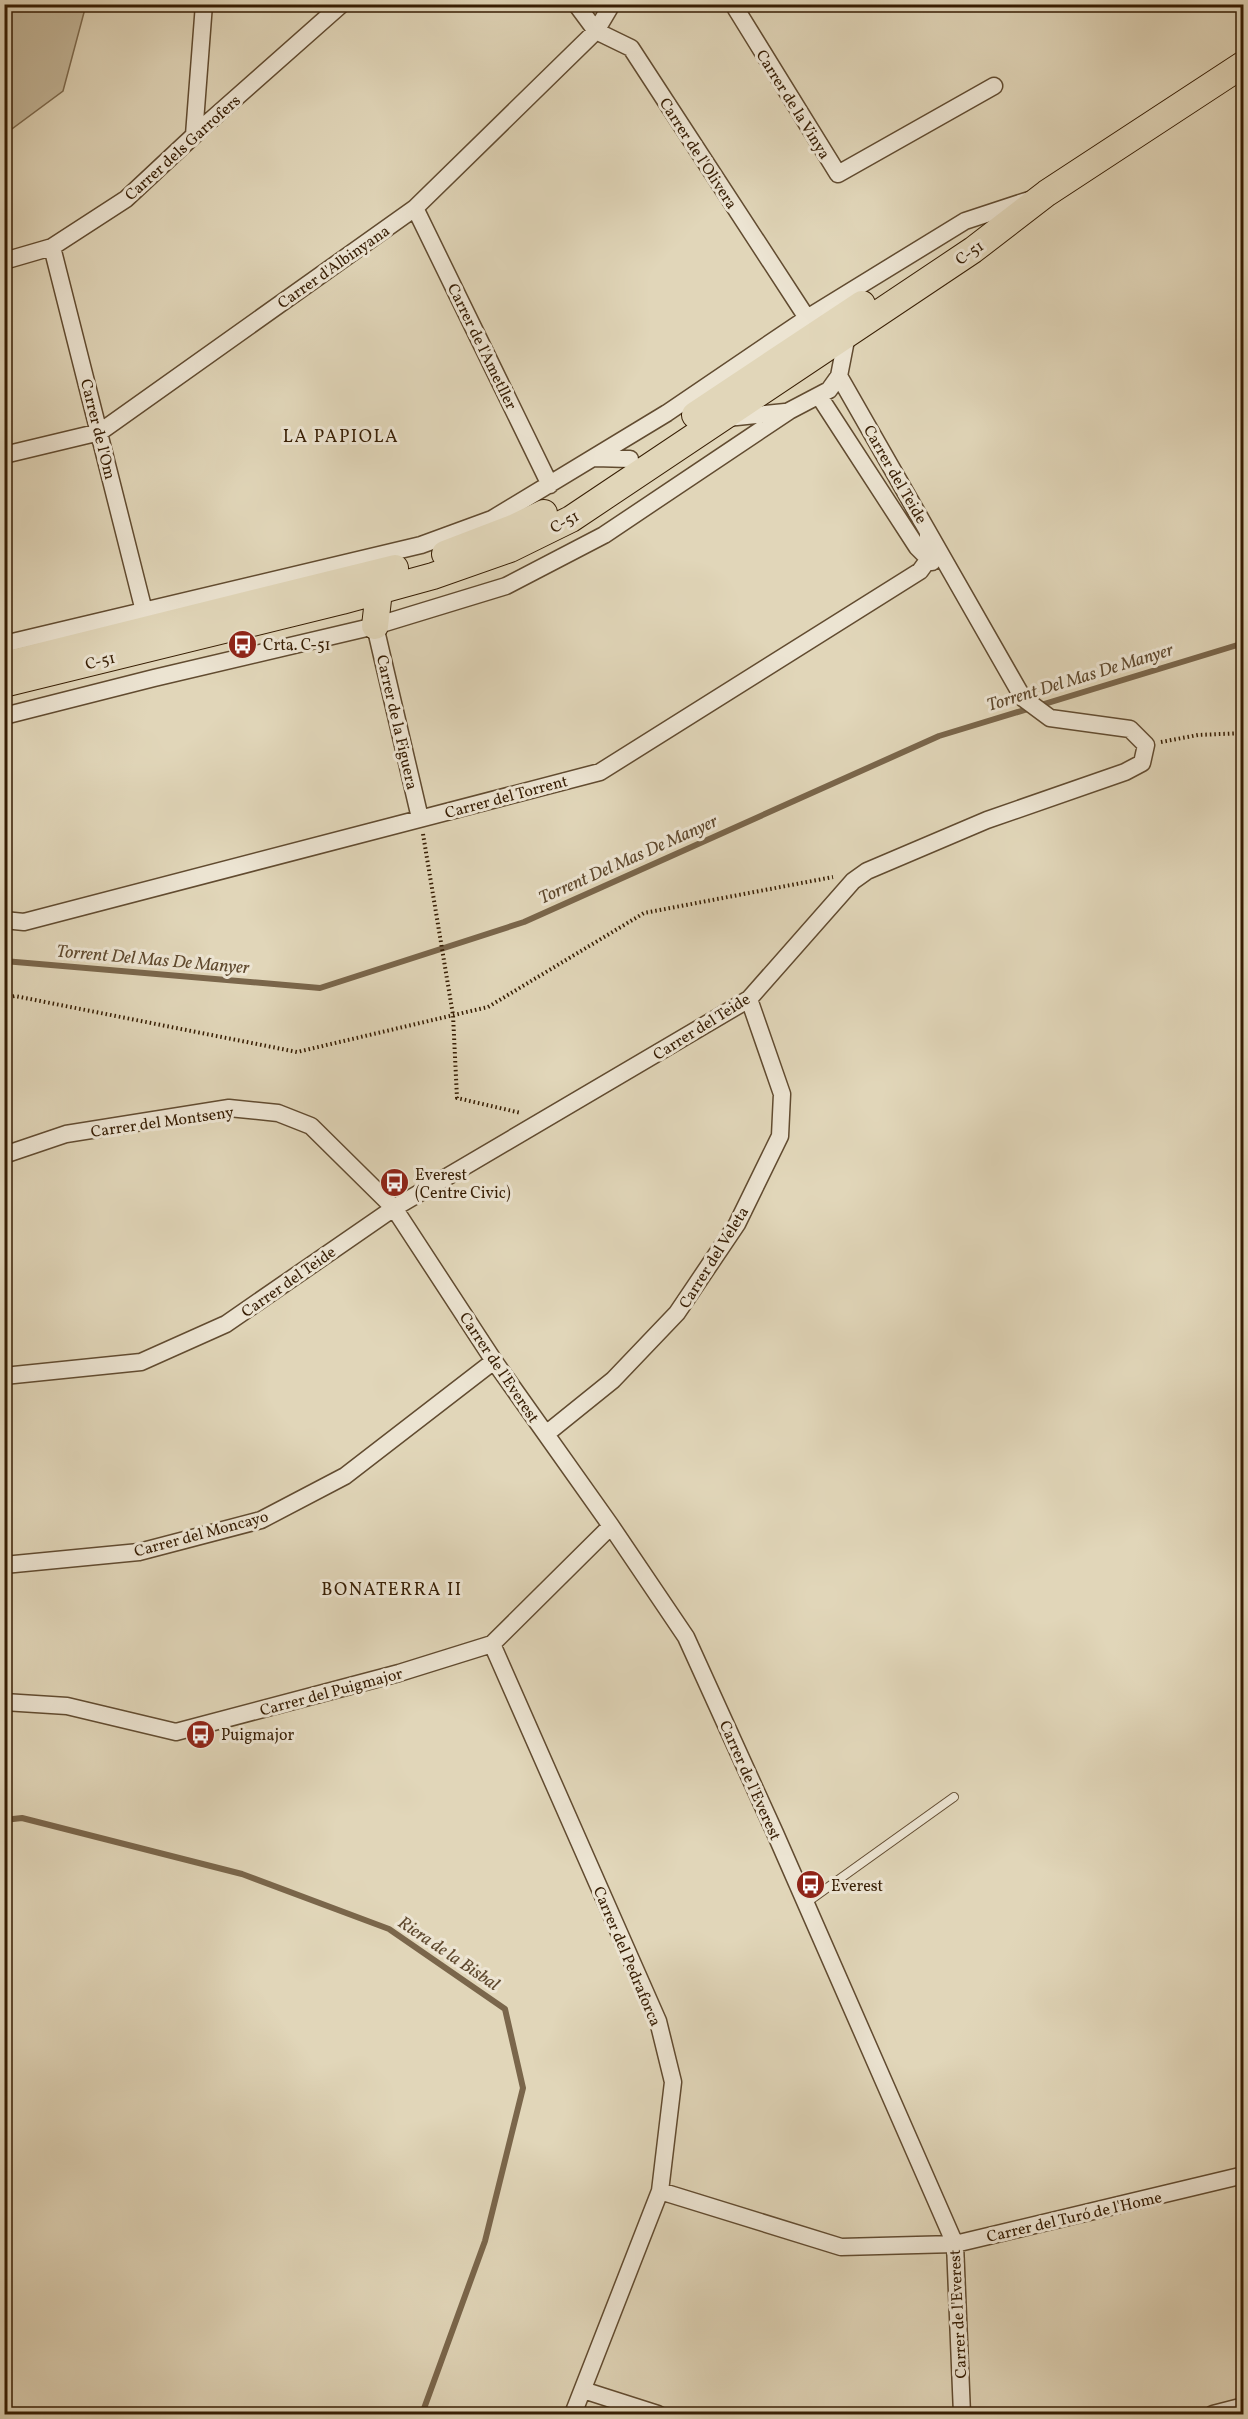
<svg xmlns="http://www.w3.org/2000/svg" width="1248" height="2419" viewBox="0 0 1248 2419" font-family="Vollkorn,serif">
  <rect width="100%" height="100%" fill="#e1d6b9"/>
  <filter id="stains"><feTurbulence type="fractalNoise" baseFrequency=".00333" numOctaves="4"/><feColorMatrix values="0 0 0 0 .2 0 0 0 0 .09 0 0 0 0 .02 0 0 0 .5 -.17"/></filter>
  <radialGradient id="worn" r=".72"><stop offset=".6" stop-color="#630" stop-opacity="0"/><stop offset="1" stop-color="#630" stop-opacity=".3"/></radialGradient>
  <path fill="#c4b79a" stroke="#7d6a4e" stroke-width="1.5" d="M5 4 86 5 63 91 5 134Z"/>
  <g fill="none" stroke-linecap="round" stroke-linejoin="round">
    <path stroke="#7a664b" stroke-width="6" d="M4 961 320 988 524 922 939 736 1244 643
      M4 1820 22 1818 242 1874 389 1929 505 2009 523 2088 485 2241 422 2414"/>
    <defs>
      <path id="lane" d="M806 1903 954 1797"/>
      <path id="street" d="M576 4 596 31 631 48 807 318
        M733 4 838 174 994 86
        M194 135 204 4
        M415 208 550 485
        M52 247 144 611
        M4 261 52 247 126 199 203 127 342 4
        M819 396 917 547 932 562
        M727 418 785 412
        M4 455 100 432 415 208 596 31 612 4
        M595 458 630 459
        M375 626 420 818
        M4 644 421 545 492 519 667 413 807 318 965 221 1029 200
        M4 716 154 678 375 626 506 586 604 535 789 411 829 390 839 376 847 335
        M4 920 24 922 600 772 920 571 928 560V532
        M4 1155 66 1134 229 1108 278 1113 311 1126 394 1208 494 1361 611 1526 686 1637 775 1833 955 2244 962 2414
        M4 1376 141 1362 226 1324 394 1208 749 999 853 881 867 871 987 820 1125 772 1142 763 1146 745 1130 729 1050 718 1023 698 839 376
        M546 1434 613 1380 677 1313 737 1224 780 1136 782 1094 749 999
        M4 1565 139 1552 261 1520 345 1476 494 1361
        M492 1644 658 2021 673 2082 660 2191 573 2414
        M4 1702 67 1706 176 1732 399 1673 492 1644 611 1526
        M660 2191 841 2247 955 2244 1244 2175
        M583 2390 658 2414
        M1213 2414 1244 2406"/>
      <path id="primary" d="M695 415 862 304
        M445 554 513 528 544 513
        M375 626 379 591 390 581
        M4 665 395 568
        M4 684 342 601 433 576 510 549 571 519 973 250 1047 193 1244 64"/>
    </defs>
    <use href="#lane" stroke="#614b30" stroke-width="10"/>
    <use href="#street" stroke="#614b30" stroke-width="19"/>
    <use href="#primary" stroke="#361d03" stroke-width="28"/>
    <path stroke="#361d03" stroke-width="4" stroke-dasharray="1.5 3" stroke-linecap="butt" d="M1161 742 1198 735 1244 733
      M423 834 453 1015 457 1098 521 1113
      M4 998 15 996 297 1052 488 1007 644 913 833 877"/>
    <use href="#lane" stroke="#ece4d2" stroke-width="8"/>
    <use href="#street" stroke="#ece4d2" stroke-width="16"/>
    <use href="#primary" stroke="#e1d6b9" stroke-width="26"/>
  </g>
  <defs>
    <symbol id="bus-disc" viewBox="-11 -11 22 22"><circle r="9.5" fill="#8f2418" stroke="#ece4d2"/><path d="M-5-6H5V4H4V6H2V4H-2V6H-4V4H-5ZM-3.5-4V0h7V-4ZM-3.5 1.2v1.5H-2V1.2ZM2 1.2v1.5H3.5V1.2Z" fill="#fff"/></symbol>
  </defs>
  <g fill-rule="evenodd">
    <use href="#bus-disc" x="226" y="628" width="33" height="33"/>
    <use href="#bus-disc" x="378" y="1166" width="33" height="33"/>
    <use href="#bus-disc" x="184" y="1718" width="33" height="33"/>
    <use href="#bus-disc" x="794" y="1868" width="33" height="33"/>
  </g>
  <g text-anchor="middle" stroke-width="6" stroke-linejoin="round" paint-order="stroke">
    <g font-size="16" fill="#361d03" stroke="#ece4d2">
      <text transform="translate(794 104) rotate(58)" y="6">Carrer de la Vinya</text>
      <text transform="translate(182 147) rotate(-42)" y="6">Carrer dels Garrofers</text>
      <text transform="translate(699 153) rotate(57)" y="6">Carrer de l'Olivera</text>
      <text transform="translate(969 252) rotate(-35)" y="6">C-51</text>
      <text transform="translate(333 266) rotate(-35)" y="6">Carrer d'Albinyana</text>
      <text transform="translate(483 346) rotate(64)" y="6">Carrer de l'Ametller</text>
      <text transform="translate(99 429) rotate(76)" y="6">Carrer de l'Om</text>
      <text transform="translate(896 474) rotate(60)" y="6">Carrer del Teide</text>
      <text transform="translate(564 521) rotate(-29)" y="6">C-51</text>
      <text transform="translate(100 660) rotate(-14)" y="6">C-51</text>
      <text transform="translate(398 722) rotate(77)" y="6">Carrer de la Figuera</text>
      <text transform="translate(506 796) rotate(-15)" y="6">Carrer del Torrent</text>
      <text transform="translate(701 1026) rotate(-32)" y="6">Carrer del Teide</text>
      <text transform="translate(162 1121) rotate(-8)" y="6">Carrer del Montseny</text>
      <text transform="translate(713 1257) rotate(-58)" y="6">Carrer del Veleta</text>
      <text transform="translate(288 1281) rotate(-35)" y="6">Carrer del Teide</text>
      <text transform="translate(500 1367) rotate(56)" y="6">Carrer de l'Everest</text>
      <text transform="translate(201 1533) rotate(-15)" y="6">Carrer del Moncayo</text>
      <text transform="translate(331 1691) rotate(-15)" y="6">Carrer del Puigmajor</text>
      <text transform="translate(751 1780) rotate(66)" y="6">Carrer de l'Everest</text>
      <text transform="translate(628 1956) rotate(67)" y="6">Carrer del Pedraforca</text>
      <text transform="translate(1074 2216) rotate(-13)" y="6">Carrer del Turó de l'Home</text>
      <text transform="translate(957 2314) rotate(-93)" y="6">Carrer de l'Everest</text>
    </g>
    <g font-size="16" fill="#361d03" stroke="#ece4d2" text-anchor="start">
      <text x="263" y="650">Crta. C-51</text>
      <text x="415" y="1180">Everest<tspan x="415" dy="18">(Centre Civic)</tspan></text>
      <text x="221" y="1740">Puigmajor</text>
      <text x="831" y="1891">Everest</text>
    </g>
    <g font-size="18" letter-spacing="1.5" fill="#361d03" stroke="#ece4d2">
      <text x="341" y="442">LA PAPIOLA</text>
      <text x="392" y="1595">BONATERRA II</text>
    </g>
    <g font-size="18" font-style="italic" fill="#5e482d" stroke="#ece4d2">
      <text transform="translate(1080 677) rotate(-17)" y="6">Torrent Del Mas De Manyer</text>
      <text transform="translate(628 859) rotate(-24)" y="6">Torrent Del Mas De Manyer</text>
      <text transform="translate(153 959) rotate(5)" y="6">Torrent Del Mas De Manyer</text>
      <text transform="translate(449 1953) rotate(34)" y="6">Riera de la Bisbal</text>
    </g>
  </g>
  <rect width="1248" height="2419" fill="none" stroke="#e1d6b9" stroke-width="24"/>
  <rect x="6" y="6" width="1236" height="2407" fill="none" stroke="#361d03" stroke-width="3"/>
  <rect x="12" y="12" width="1224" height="2395" fill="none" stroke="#361d03" stroke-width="1.5"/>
  <rect width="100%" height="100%" filter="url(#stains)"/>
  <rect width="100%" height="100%" fill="url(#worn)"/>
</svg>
